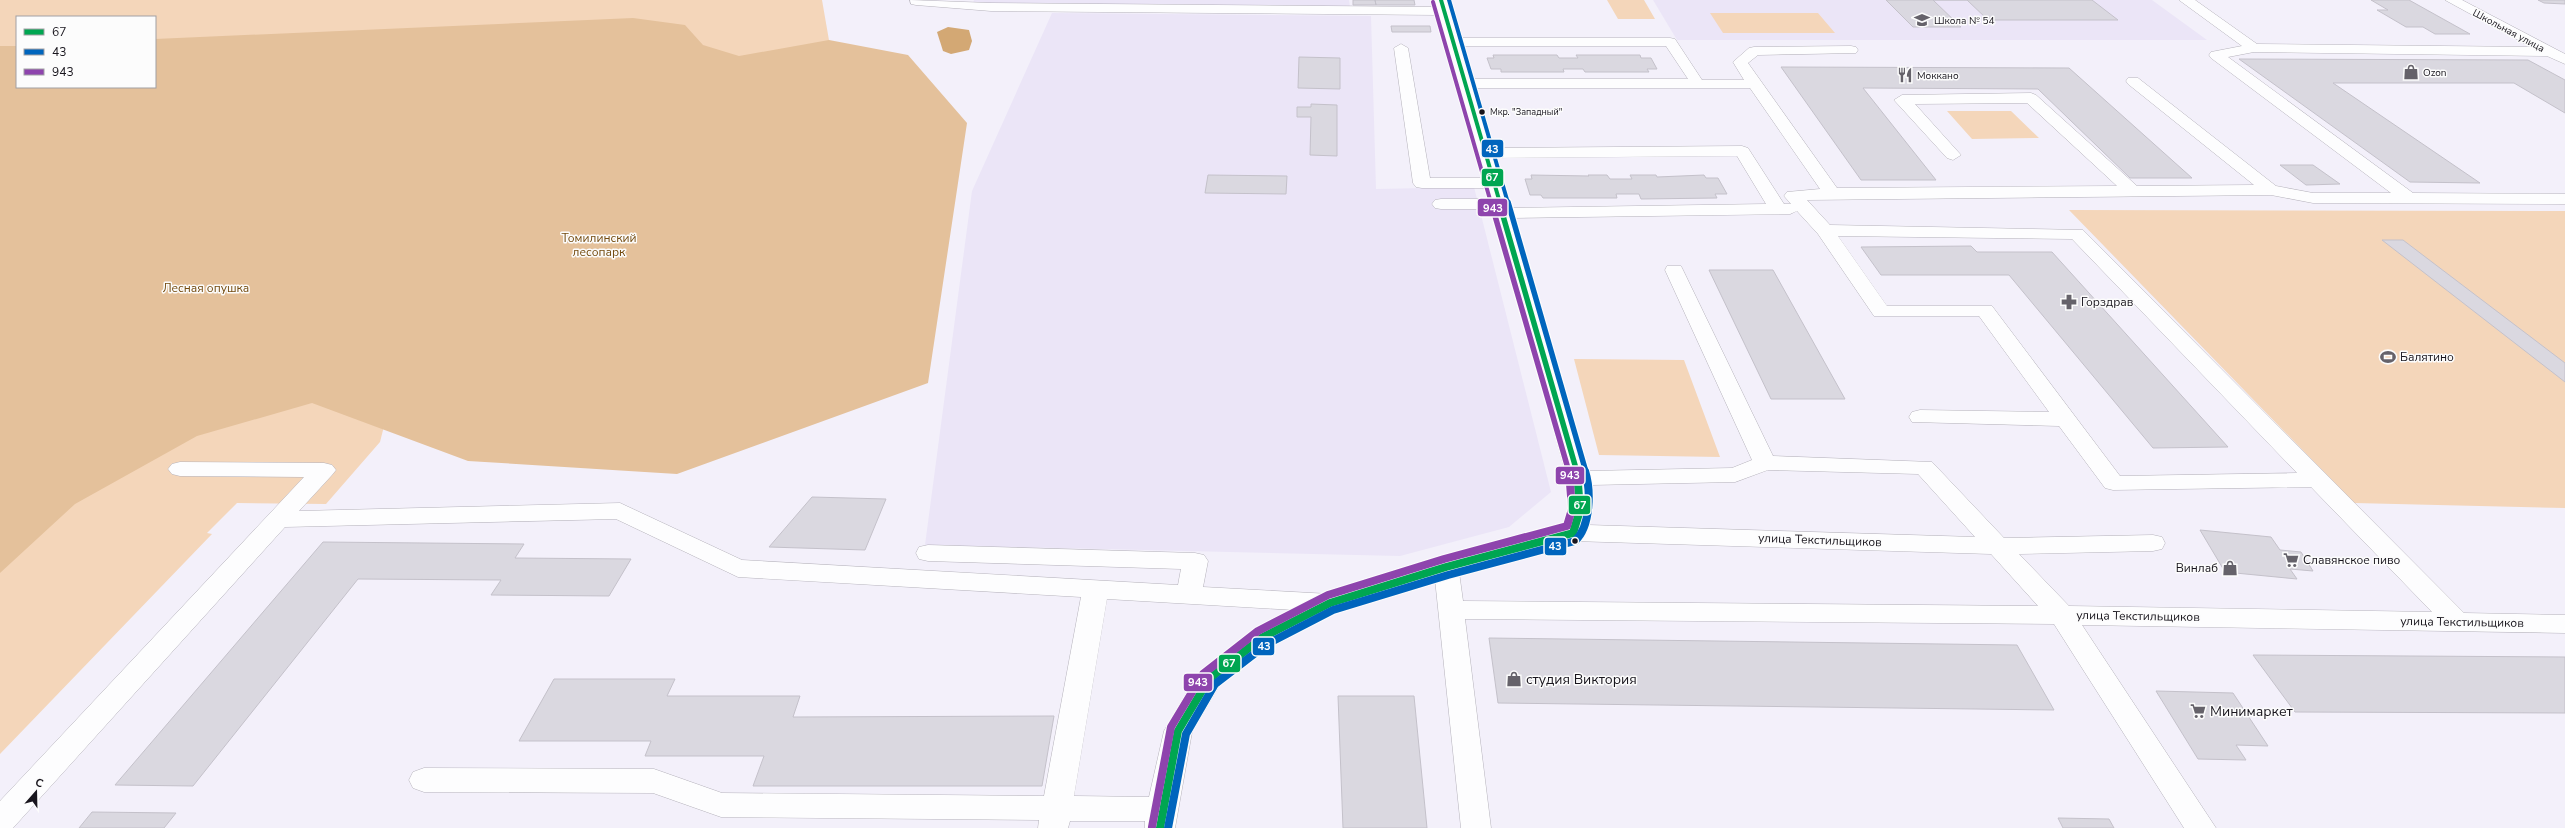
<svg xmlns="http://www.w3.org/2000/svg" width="2565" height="828" viewBox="0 0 2565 828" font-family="'Nunito Sans',sans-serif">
  <rect width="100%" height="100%" fill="#f3f0fa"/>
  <path fill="#ebe5f7" d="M974 0H1349L1350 7 973 3Z
    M1653 0H2152L2207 40H1677Z
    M1052 13 1371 16 1376 189 1474 187 1551 492 1509 527 1400 556 925 545 972 191Z"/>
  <path fill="#f4d6ba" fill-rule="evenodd" d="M0 0H822L830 46 408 331 380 442 326 504 237 503 207 533 212 534 0 754ZM17 17H155V87H17Z
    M1607 0H1644L1655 19H1618Z
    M1710 13H1818L1835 33H1723Z
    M1947 111H2011L2039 138 1972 139Z
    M2069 210 2565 211V508L2354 503Z
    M1574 359 1684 360 1720 457 1599 455Z"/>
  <path fill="#e4c19b" d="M633 18 685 25 703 45 739 56 829 40 908 55 967 123 928 383 677 474 468 461 312 403 197 436 75 504 0 573V46H17V87H155V39Z"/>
  <path fill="#d3a874" d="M948 27 969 30 972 41 969 50 951 54 943 51 937 32Z"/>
  <path fill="#dad8e0" stroke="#c4c1ca" d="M1353 0H1375L1376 5H1353Z
    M1375 0H1414L1415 5H1376Z
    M1886 0H2092L2118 20H1988L1967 0H1933L1961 27H1913Z
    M2371 0H2409L2470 34H2435L2423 27H2406L2377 10H2388Z
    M2538 0H2565V4L2544 3Z
    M1391 26H1430L1431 32H1392Z
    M1493 55H1557L1559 58H1578L1576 55H1640L1641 58H1651L1657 69H1647L1649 72H1585L1583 69H1563L1564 72H1501V69H1491L1487 58H1494Z
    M1299 57 1340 58V89L1298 88Z
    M2239 59 2528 60 2565 80V113L2514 83H2333L2480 183 2410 182Z
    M1781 67 2069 68 2192 178H2130L2038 89 1863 88 1936 180H1861Z
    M1311 104 1337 105V156L1310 155 1311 117H1297V107H1311Z
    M2280 165H2313L2340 184 2306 185Z
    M1208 175 1287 176 1286 194 1205 193Z
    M1531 175 1589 176 1588 175H1607L1610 179H1632L1630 175H1656L1657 177 1704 175 1706 178H1718L1727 194H1715L1717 198 1641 199 1639 194H1616L1617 198H1543L1541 195H1530L1525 179H1532Z
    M2382 240H2403L2565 363V382Z
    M1971 246 1977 252H2052L2228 447 2153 448 2009 275H1881L1861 247Z
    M1709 270H1773L1845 399H1771Z
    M812 497 886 499 865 550 769 547Z
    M2200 530 2271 537 2280 550 2301 552 2313 571 2290 569 2297 579 2225 572Z
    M323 542 524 544 515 558 631 559 609 596 491 595 501 580 358 579 193 786 115 785Z
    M1489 638 2017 645 2054 710 1498 703Z
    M2253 655 2565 657V713L2295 712Z
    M554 679H675L667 696H800L793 717 1054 716 1042 786H753L764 756H645L651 741H519Z
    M2156 691 2233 693 2268 746 2236 745 2246 760 2198 759Z
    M1338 696H1414L1427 828H1343Z
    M92 812 176 813 164 828H79Z
    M2058 818 2109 819 2114 828H2063Z"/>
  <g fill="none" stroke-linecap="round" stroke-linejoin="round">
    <defs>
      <path id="minor" d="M910 0 991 3 1436 7 1434 0H1448L1459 38H1670L1675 39 1702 80H1744L1733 62 1749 48 1754 47 1851 46 1856 47 1858 50 1856 53 1758 55 1748 63 1837 188 2117 186 2027 103 1915 104 1961 155 1953 160 1947 158 1894 100 1902 95 2031 93 2036 95 2137 186 2254 185 2128 84 2126 81 2128 78H2138L2276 186 2313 193H2391L2211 58 2209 55 2211 52 2242 46 2179 0H2195L2257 44 2531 47 2445 0H2462L2565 54V64L2547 56 2254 52 2228 57 2413 193 2565 194V204L2313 203 2271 195 1807 200 1830 225 2083 230 2464 613 2565 615V633L2082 625 2216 828H2184L2054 624 1465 619 1491 828H1461L1435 579 1339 609 1272 644 1219 686 1192 732 1175 828H1145V821H1070L1068 828H1038L1039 820 721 817 653 793 424 792 413 788 409 780 413 772 424 768 654 769 722 793 1044 796 1081 597 738 577 616 519 285 527 13 828H0V801L304 477 180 476 172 474 168 469 172 464 180 462 324 463 332 465 336 470 332 475 299 511 620 503 742 560 1178 585 1181 569 928 561 919 559 916 553 919 547 928 545 1195 553 1204 555 1208 561 1203 587 1330 594 1437 561 1562 528 1568 510 1567 478 1493 209H1441L1435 208 1432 204 1435 200 1441 199H1490L1487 188H1422L1416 187 1413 183 1394 48 1401 44 1408 48 1430 178H1484L1439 15 991 11 916 5 911 4ZM1461 46H1666L1688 79H1471ZM1474 88H1750L1820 189 1787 192 1784 196 1791 204H1784L1748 148 1742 146 1492 148ZM1737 156 1766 204 1510 208 1495 158ZM1797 211 1818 234 1874 316H1979L2049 412 1920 410 1912 412 1909 417 1912 422 2059 426 2105 488 2113 490 2311 487 2432 612 2069 606 2019 554 2153 551 2162 549 2165 543 2162 537 2153 535 2004 538 1932 462 1773 456 1683 270 1681 266H1667L1665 270 1752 460 1732 468 1588 471 1513 218 1790 214ZM1838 236 2072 239 2297 473 2120 476 1992 306H1887ZM1768 470 1918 474 1975 537 1588 525 1592 510 1591 485 1735 482ZM1573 541 1991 554 2038 606 1463 601 1459 572ZM1107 599 1294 610 1254 630 1199 672 1164 731 1149 797 1074 796Z"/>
    </defs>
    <use href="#minor" stroke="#b5b2bb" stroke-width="1"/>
    <use href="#minor" fill="#fdfdfe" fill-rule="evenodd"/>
    <defs>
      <path id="bus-1-far2" d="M1441 0 1500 203"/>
      <path id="bus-1-far1" d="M1499 202 1577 472"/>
      <path id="bus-1" d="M1160 828 1178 731 1209 679 1263 637 1330 603 1446 567 1573 533 1580 510 1577 471"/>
      <path id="bus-2-far2" d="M1449 0 1508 203"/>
      <path id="bus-2-far1" d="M1508 202 1586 472"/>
      <path id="bus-2" d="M1168 828 1186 734 1215 684 1267 644 1333 610 1448 575 1575 541C1591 526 1591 490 1585 471"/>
      <path id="bus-3-far2" d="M1433 2 1491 203"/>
      <path id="bus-3-far1" d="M1491 202 1569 472"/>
      <path id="bus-3" d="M1152 827 1171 727 1203 674 1258 631 1328 595 1444 559 1567 526 1572 509 1569 471"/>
    </defs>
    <use href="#bus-1-far2" stroke="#fcfcfc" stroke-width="6"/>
    <use href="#bus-1-far1" stroke="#fcfcfc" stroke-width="8"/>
    <use href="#bus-1" stroke="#fcfcfc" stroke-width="10"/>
    <use href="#bus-2-far2" stroke="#fcfcfc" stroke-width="6"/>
    <use href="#bus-2-far1" stroke="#fcfcfc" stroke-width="8"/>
    <use href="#bus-2" stroke="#fcfcfc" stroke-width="10"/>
    <use href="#bus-3-far2" stroke="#fcfcfc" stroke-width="6"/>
    <use href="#bus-3-far1" stroke="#fcfcfc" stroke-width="8"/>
    <use href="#bus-3" stroke="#fcfcfc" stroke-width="10"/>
    <use href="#bus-1-far2" stroke="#00a651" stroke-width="4"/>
    <use href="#bus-1-far1" stroke="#00a651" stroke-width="5.5"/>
    <use href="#bus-1" stroke="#00a651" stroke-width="8"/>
    <use href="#bus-2-far2" stroke="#0065bd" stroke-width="4"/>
    <use href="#bus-2-far1" stroke="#0065bd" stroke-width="5.5"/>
    <use href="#bus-2" stroke="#0065bd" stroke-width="8"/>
    <use href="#bus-3-far2" stroke="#8e44ad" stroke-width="4"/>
    <use href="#bus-3-far1" stroke="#8e44ad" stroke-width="5.5"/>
    <use href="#bus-3" stroke="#8e44ad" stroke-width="8"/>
  </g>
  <defs>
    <symbol id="school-bare" viewBox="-9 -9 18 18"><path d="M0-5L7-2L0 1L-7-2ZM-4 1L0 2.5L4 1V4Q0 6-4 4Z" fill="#65626a" stroke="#fcfcfc" stroke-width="2.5" paint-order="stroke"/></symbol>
    <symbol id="shop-bare" viewBox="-9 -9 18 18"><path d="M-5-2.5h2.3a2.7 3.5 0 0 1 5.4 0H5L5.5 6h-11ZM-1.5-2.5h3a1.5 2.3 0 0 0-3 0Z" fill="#65626a" stroke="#fcfcfc" stroke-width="2.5" paint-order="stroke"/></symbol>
    <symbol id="restaurant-bare" viewBox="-9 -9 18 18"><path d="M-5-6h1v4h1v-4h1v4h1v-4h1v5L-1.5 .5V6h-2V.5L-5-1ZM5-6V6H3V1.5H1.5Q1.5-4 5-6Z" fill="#65626a" stroke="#fcfcfc" stroke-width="2.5" paint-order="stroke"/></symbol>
    <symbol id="pharmacy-bare" viewBox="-9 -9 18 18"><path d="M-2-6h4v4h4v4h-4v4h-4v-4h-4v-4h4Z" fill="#65626a" stroke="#fcfcfc" stroke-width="2.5" paint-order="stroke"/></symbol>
    <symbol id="stadium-bare" viewBox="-9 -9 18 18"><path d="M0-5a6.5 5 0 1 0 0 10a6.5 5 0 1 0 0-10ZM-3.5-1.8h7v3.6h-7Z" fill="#65626a" stroke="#fcfcfc" stroke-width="2.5" paint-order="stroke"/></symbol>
    <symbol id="supermarket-bare" viewBox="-9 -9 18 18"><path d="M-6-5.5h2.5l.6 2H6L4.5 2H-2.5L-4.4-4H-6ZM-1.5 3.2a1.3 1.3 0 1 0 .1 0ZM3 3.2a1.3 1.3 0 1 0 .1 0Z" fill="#65626a" stroke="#fcfcfc" stroke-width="2.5" paint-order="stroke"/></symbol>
  </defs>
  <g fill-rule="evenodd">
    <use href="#school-bare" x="1911" y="9" width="22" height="22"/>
    <use href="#shop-bare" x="2400" y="61" width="22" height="22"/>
    <use href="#restaurant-bare" x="1894" y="64" width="22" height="22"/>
    <use href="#pharmacy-bare" x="2058" y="291" width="22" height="22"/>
    <use href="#stadium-bare" x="2377" y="346" width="22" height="22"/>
    <use href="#supermarket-bare" x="2280" y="549" width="22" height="22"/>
    <use href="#shop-bare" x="2219" y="557" width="22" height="22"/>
    <use href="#shop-bare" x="1503" y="668" width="22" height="22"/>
    <use href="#supermarket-bare" x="2187" y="700" width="22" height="22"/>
  </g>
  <g fill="#18151d" stroke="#fcfcfc" stroke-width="1.5">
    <circle cx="1482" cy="112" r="3.5"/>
    <circle cx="1575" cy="541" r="3.5"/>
  </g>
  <g text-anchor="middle" stroke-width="3" stroke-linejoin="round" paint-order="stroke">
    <g font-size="9" fill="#18151d" stroke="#fcfcfc" text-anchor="start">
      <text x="1490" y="115">Мкр. "Западный"</text>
    </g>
    <g font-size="10" fill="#18151d" stroke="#fcfcfc" text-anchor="start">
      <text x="1934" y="24">Школа № 54</text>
      <text x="2423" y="76">Ozon</text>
      <text x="1917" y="79">Моккано</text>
    </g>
    <g font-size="10" fill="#18151d" stroke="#fcfcfc">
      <text transform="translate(2509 30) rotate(28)" y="4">Школьная улица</text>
    </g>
    <g font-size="12" fill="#734a0e" stroke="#fcfcfc">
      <text x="599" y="242">Томилинский<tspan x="599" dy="14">лесопарк</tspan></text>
      <text x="206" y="292">Лесная опушка</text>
    </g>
    <g font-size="12" fill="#18151d" stroke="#fcfcfc" text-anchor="start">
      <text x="2081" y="306">Горздрав</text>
      <text x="2400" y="361">Балятино</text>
      <text x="2303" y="564">Славянское пиво</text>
      <text x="2218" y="572" text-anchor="end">Винлаб</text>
    </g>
    <g font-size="12" fill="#18151d" stroke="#fcfcfc">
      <text transform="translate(1820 540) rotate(2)" y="4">улица Текстильщиков</text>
      <text transform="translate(2138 616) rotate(1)" y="4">улица Текстильщиков</text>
      <text transform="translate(2462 622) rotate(1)" y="4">улица Текстильщиков</text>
    </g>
    <g font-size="14" fill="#18151d" stroke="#fcfcfc" text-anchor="start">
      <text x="1526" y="684">студия Виктория</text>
      <text x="2210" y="716">Минимаркет</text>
    </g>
  </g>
  <g stroke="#fcfcfc" stroke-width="1.5">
    <rect x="1481" y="139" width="23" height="19" rx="4" fill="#0065bd"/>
    <rect x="1481" y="168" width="23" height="19" rx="4" fill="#00a651"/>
    <rect x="1477" y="198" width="31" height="19" rx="4" fill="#8e44ad"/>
    <rect x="1555" y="466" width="30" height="19" rx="4" fill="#8e44ad"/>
    <rect x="1568" y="495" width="23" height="20" rx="4" fill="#00a651"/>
    <rect x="1544" y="537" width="23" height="19" rx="4" fill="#0065bd"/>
    <rect x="1252" y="637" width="23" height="19" rx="4" fill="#0065bd"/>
    <rect x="1218" y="654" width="23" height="19" rx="4" fill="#00a651"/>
    <rect x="1183" y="673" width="30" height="19" rx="4" fill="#8e44ad"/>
  </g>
  <g font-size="11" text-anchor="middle" font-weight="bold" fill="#fff">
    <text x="1492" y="153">43</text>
    <text x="1492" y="181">67</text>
    <text x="1493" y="212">943</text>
    <text x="1570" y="479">943</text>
    <text x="1580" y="509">67</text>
    <text x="1555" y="550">43</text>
    <text x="1264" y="650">43</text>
    <text x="1229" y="667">67</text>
    <text x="1198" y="686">943</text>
  </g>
  <rect x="16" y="16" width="140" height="72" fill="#fcfcfc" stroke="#a1a0a3"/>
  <rect x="24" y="29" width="20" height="6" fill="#00a651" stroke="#a1a0a3"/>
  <text x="52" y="36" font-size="12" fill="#18151d">67</text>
  <rect x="24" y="49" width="20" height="6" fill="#0065bd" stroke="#a1a0a3"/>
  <text x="52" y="56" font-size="12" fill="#18151d">43</text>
  <rect x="24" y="69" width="20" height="6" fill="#8e44ad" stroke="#a1a0a3"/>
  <text x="52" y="76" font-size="12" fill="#18151d">943</text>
  <g transform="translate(36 792) rotate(20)" stroke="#fcfcfc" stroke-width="3" paint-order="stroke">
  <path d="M0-3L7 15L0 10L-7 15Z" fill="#18151d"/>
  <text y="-6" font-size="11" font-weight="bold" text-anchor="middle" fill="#18151d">С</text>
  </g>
</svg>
